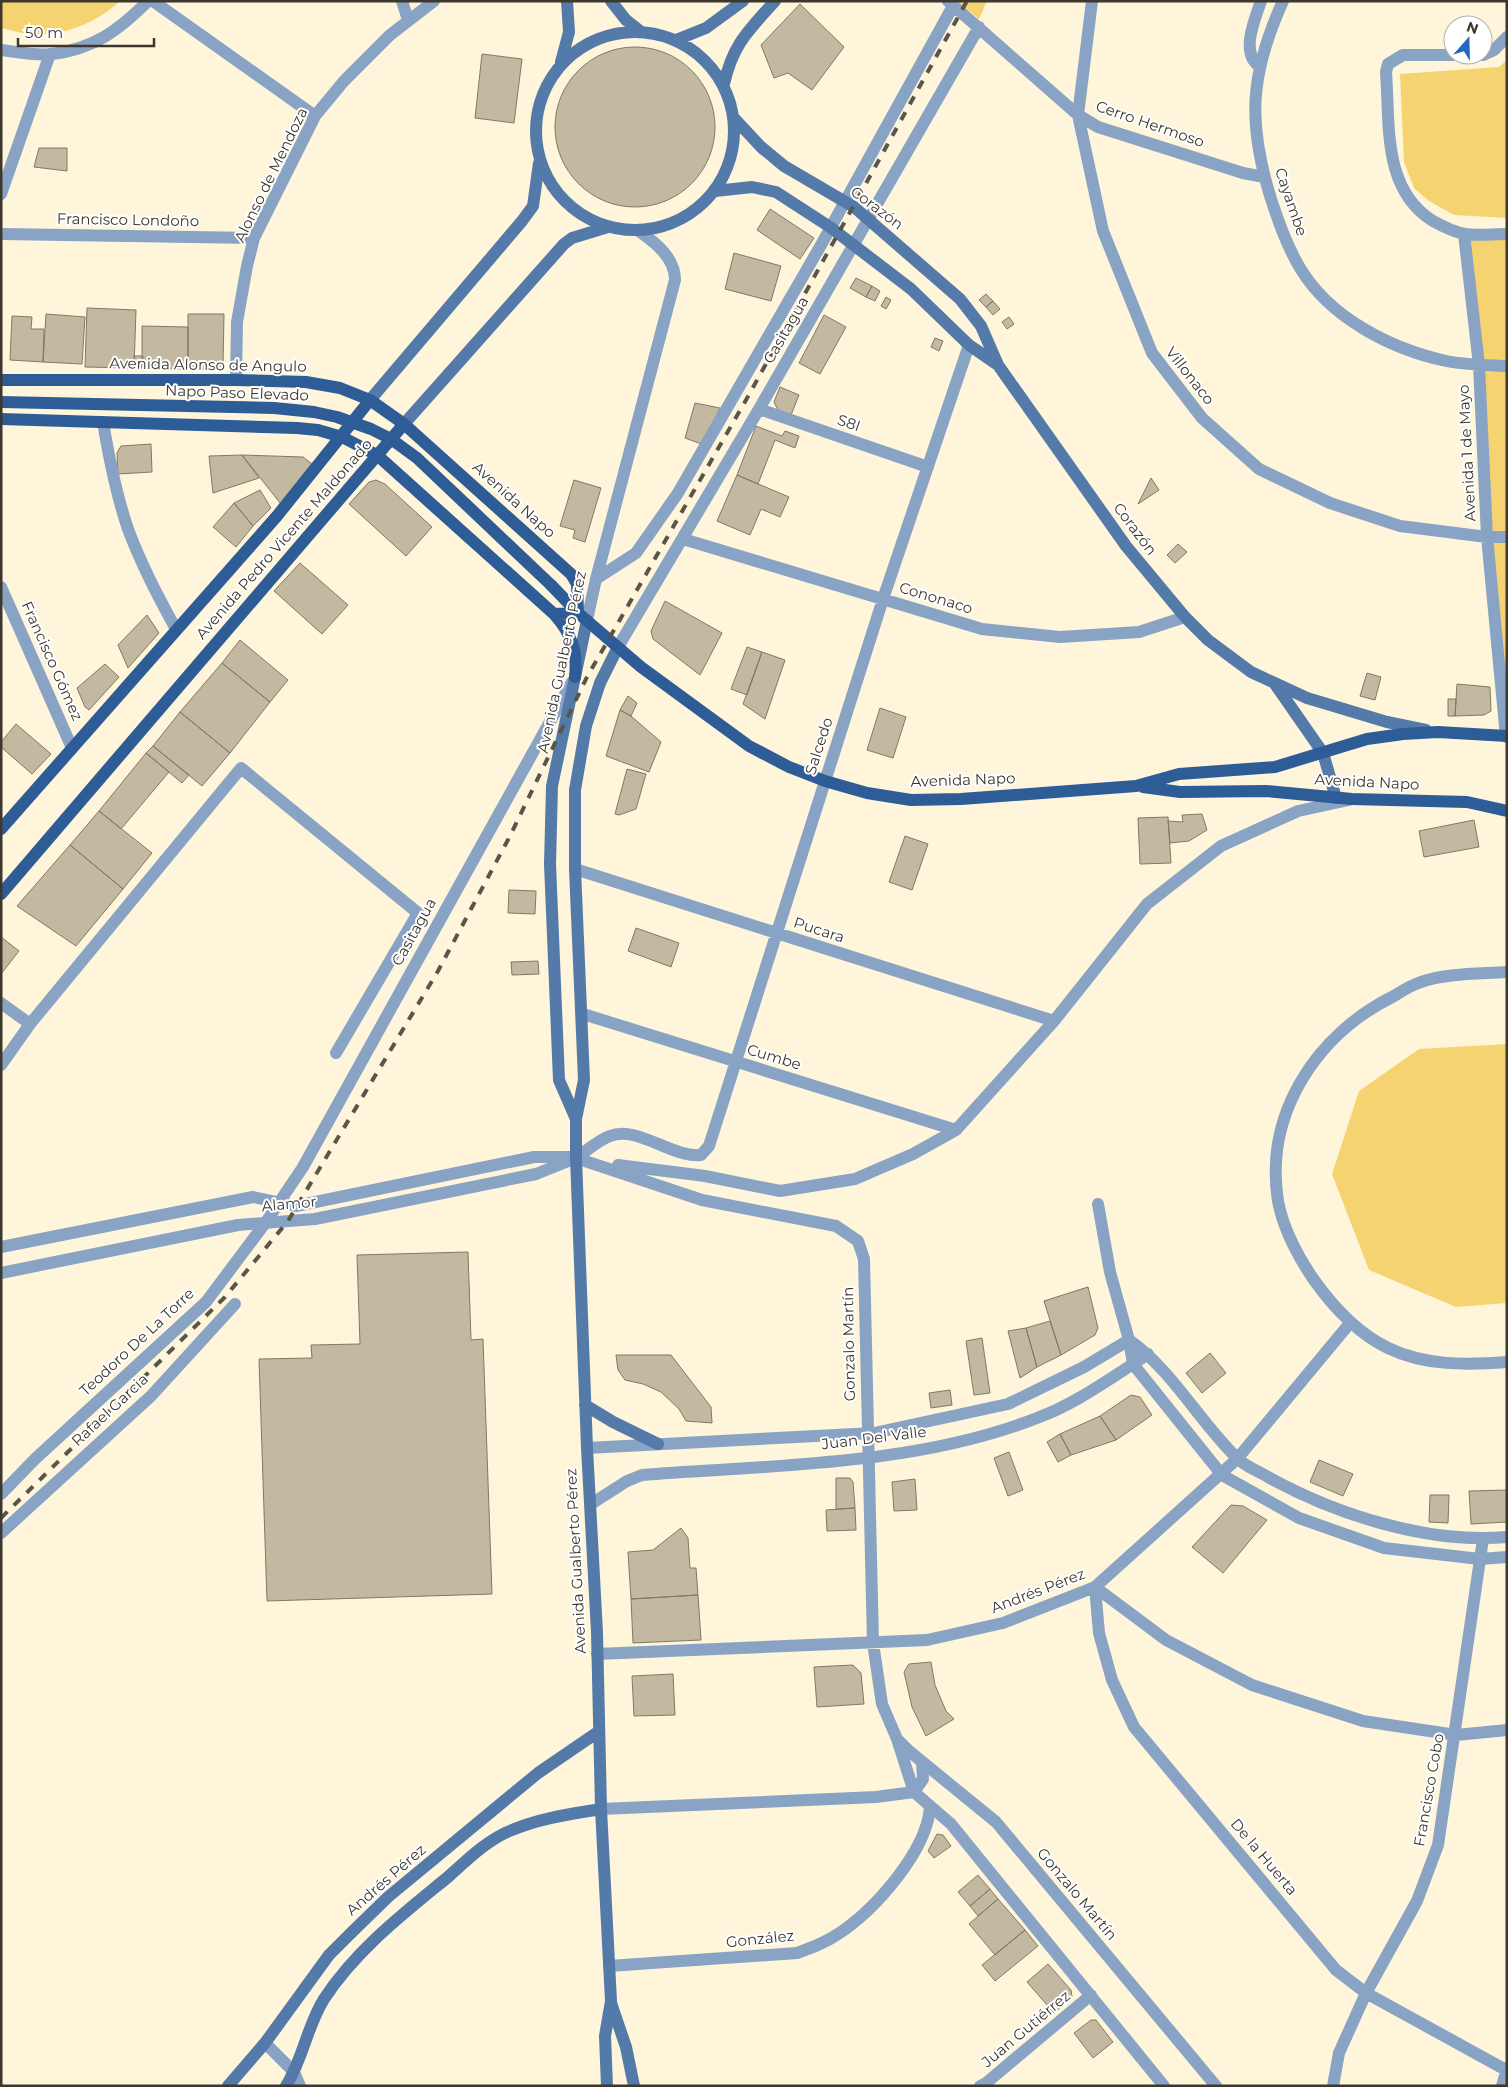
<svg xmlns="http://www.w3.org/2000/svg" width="1508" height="2087" viewBox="0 0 1508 2087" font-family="Montserrat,sans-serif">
  <rect width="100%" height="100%" fill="#fef5db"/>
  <path fill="#f6d371" d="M1 1H120C96 23 65 36 32 34 22 34 11 30 1 28Z
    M957 1H987L979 19Z
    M1507 60V218L1454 215 1429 201 1414 188 1404 162 1400 74 1499 67Z
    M1464 234H1507V736Z
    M1507 1044V1303L1456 1307 1369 1270 1332 1174 1359 1091 1419 1049Z"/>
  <path fill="#c2b9a0" stroke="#817962" d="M800 4 844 47 812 90 788 73 774 78 761 45Z
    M555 127a80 80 0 1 1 160 0a80 80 0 1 1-160 0Z
    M482 54 522 59 514 123 475 118Z
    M39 148H67V171L34 167Z
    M770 209 814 238 800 259 757 230Z
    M734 253 781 266 771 301 725 289Z
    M856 278 872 286 866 297 850 288Z
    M872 286 880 291 875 301 866 297Z
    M986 294 993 301 986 307 979 300Z
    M886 297 891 300 886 309 881 306Z
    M993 301 1000 309 993 315 986 307Z
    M87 308 136 310 134 368 85 367Z
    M46 314 85 317 82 364 43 362Z
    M188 314H224L223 365 220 369H188Z
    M824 315 846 327 820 374 799 363Z
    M12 316 32 317 31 329H44L43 362 10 360Z
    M1009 317 1014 324 1007 329 1002 322Z
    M142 326 188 327V369L142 368Z
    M935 338 943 341 939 351 931 347Z
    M134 356H143L142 368H134Z
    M780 387 799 395 791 415 778 410 774 402Z
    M695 403 720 408 704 445 685 438Z
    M756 426 782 436 785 431 799 436 795 448 775 440 758 484 737 475Z
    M151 444 152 472 118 474 117 453 121 446Z
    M242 455 303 457 312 464 281 504Z
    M242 455 259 478 213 493 209 456Z
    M737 475 789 497 780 517 761 509 750 535 717 521Z
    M1151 478 1159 490 1138 504Z
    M376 480 385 484 432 527 406 556 349 504 369 482Z
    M574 480 601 488 585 542 573 538 575 530 560 526Z
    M260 490 271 508 253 526 234 503Z
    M234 503 253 526 236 547 213 527Z
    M1178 544 1187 552 1175 563 1167 555Z
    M300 563 348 605 322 634 274 591Z
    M665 601 722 633 700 675 653 639 651 631Z
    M147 615 159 633 128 668 118 645Z
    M240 640 288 680 270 702 222 663Z
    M747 647 762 652 747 695 731 689Z
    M762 652 785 660 765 719 743 704Z
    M222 663 270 702 230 753 180 712Z
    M105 664 119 677 89 710 85 707 77 688Z
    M1367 673 1381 677 1375 700 1360 696Z
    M1457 684 1490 687 1491 711 1484 715 1455 716Z
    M628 696 637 703 631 716 620 710Z
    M1448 699H1456L1455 716H1448Z
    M880 708 906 717 893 758 867 750Z
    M620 710 631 716 661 742 649 772 606 756Z
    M180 712 230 753 202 786 153 746Z
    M16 724 51 754 32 774 1 747V742Z
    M153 746 189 775 182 783 146 753Z
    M146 753 169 772 121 829 99 811Z
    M627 769 646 774 636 809 619 815 615 814Z
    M99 811 152 853 123 889 70 845Z
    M1202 814 1207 830 1189 841 1170 843 1168 821 1183 822 1182 815Z
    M1168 817 1171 863 1140 864 1138 818Z
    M1474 820 1479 847 1424 857 1419 831Z
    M905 836 928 844 912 890 889 882Z
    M70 845 123 889 76 946 17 906Z
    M509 890 536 891 535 914 508 913Z
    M636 928 679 943 671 967 628 951Z
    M1 937 19 951 1 974Z
    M538 961 539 974 512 975 511 962Z
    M468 1252 471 1340 483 1339 492 1594 267 1601 259 1359 312 1358 311 1345 360 1344 357 1255Z
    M1088 1287 1098 1328 1095 1335 1061 1355 1044 1301Z
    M1050 1321 1061 1355 1037 1367 1026 1328Z
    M1026 1328 1037 1367 1020 1378 1008 1331Z
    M982 1338 990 1393 974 1395 966 1341Z
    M1210 1353 1226 1373 1202 1393 1186 1373Z
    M616 1355H671L711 1407 712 1423 686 1421 679 1409 661 1392 643 1384 625 1380 618 1370Z
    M950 1390 952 1405 931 1408 929 1393Z
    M1131 1395 1140 1397 1152 1415 1116 1440 1100 1416Z
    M1100 1416 1116 1440 1071 1455 1060 1434Z
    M1060 1434 1071 1455 1058 1462 1047 1442Z
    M1009 1452 1023 1490 1008 1496 994 1458Z
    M1319 1460 1353 1474 1343 1496 1310 1482Z
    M836 1478H850L853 1482 855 1508 836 1509Z
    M915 1479 917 1510 894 1511 892 1482Z
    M1507 1490V1522L1471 1524 1469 1491Z
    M1430 1495H1449L1448 1523 1429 1522Z
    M1231 1505 1243 1506 1267 1520 1223 1573 1192 1547Z
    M855 1508 856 1530 827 1531 826 1510Z
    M681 1528 688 1538 690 1568H696L698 1595 631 1599 628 1552 653 1550Z
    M698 1595 701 1640 633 1643 631 1599Z
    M931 1662 935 1685 946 1711 954 1719 926 1736 912 1707 904 1672 909 1664Z
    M853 1665 861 1673 864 1704 817 1707 814 1667Z
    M673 1674 675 1715 634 1716 632 1676Z
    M937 1834 943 1835 951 1846 934 1858 928 1851Z
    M978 1875 990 1889 970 1906 958 1892Z
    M990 1889 998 1899 978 1916 970 1906Z
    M998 1899 1025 1930 995 1955 969 1924Z
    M1025 1930 1038 1946 995 1981 982 1965Z
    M1048 1964 1071 1990 1072 1997 1054 2013 1027 1982Z
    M1091 2020H1096L1113 2042 1093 2058 1074 2033Z"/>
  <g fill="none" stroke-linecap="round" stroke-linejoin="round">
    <path stroke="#89a3c4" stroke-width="12" d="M153 1 315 116
      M402 1 408 20
      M948 1 1078 115 1098 127 1243 173 1264 177
      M1092 1 1078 115 1103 231 1152 353 1202 418 1259 469 1330 503 1400 526 1487 537H1507
      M1283 1C1250 74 1247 122 1271 199 1279 223 1287 246 1300 268 1330 318 1391 349 1446 361 1466 365 1487 365 1507 366
      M1 50C17 52 36 56 52 54 94 49 119 30 148 1
      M1453 55H1403L1388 64 1386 72C1390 125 1382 189 1433 221 1442 226 1454 232 1465 234 1478 236 1493 234 1507 234
      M1483 55 1494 50 1507 37
      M1259 66C1240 52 1255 19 1261 1
      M1 194 50 54
      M1 234 254 238
      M1464 234 1479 365 1487 537 1506 737
      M236 380 237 322 247 266 254 238 315 116 344 81 390 35 434 1
      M759 409 928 467
      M103 422C109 458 116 494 128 529 141 564 158 597 176 629
      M683 539 982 629 1060 637 1139 632 1185 617
      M596 579 636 553 678 493 821 245 953 6
      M1 587 72 748
      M587 620 596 579 675 280C675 258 656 243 639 231
      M618 647 759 409 979 27
      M575 869 1054 1021
      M1507 972C1479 974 1448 973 1421 982 1411 985 1402 991 1394 996 1317 1034 1264 1113 1278 1201 1283 1228 1299 1258 1314 1280 1334 1308 1357 1333 1388 1348 1425 1366 1467 1365 1507 1362
      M1 1003 30 1024 241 768 418 913 336 1053
      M583 1014 956 1130
      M1 1065 30 1024
      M576 1158 702 1200 836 1226 858 1241 864 1259 873 1643 882 1704 897 1739 914 1792 951 1824 1164 2086
      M576 1158C587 1151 598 1140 610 1136 637 1125 672 1158 701 1155L709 1146 883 599 969 345
      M618 1165 705 1176 780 1191 855 1179 913 1154 956 1130 1054 1021 1147 904 1221 846 1298 811 1349 800
      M1098 1204 1110 1272 1129 1340 1133 1364 1148 1354
      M1 1494 35 1459 206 1302 266 1222 303 1167 572 682
      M1 1533 151 1396 235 1304
      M1095 1587 1099 1633 1112 1680 1134 1727 1336 1970 1366 1993 1506 2070
      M1095 1587 1166 1640 1252 1685 1363 1721 1456 1735 1507 1730
      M597 1654 927 1640 1003 1623 1095 1587 1237 1459 1350 1323
      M899 1741 909 1751 996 1822 1216 2086
      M601 1809 876 1797 914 1792 923 1779 922 1762
      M609 1966 797 1953C811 1948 825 1943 838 1934 875 1910 927 1851 930 1807
      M980 2086 986 2083 1091 1995
      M1333 2086 1339 2053 1366 1993 1417 1901 1438 1845 1483 1539
      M1502 2086 1507 2068"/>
    <path stroke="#89a3c4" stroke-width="12" d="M1 1247 253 1197 296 1206 534 1157H571
      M1 1273 238 1225 315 1219 536 1174 576 1158
      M587 1448 874 1433 1008 1404 1084 1367 1129 1340C1173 1371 1198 1420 1236 1457 1244 1466 1258 1471 1268 1477 1337 1515 1428 1544 1507 1537
      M591 1504 627 1481 642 1475C771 1465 915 1466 1037 1418 1072 1405 1102 1384 1133 1364L1222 1475 1299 1518 1384 1548 1480 1559 1507 1557
      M265 2043 294 2072 300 2086"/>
    <path stroke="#547aaa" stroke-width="12" d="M611 1 626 20 640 31
      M536 131a99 99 0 1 1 198 0a99 99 0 1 1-198 0Z
      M676 40 706 28 743 1
      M561 62 569 32 567 1
      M724 84C733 44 748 31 775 1
      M734 118 761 147 784 166 854 207 960 299 981 326 998 365 1126 546 1185 617 1208 640 1251 672 1307 698 1387 722 1426 730
      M715 191 752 187 776 192 830 227 911 289 969 345 998 365
      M370 400 522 221 533 206 539 163
      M404 424 564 244 572 238 608 227
      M1275 684 1323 753 1336 798
      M576 1119 559 1080 550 864 552 786 587 620
      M585 1405 613 1422 658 1444
      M611 2003 626 2047 634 2086
      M228 2086 265 2043 329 1955 350 1934 388 1897 538 1773 598 1732
      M286 2086C303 2059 307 2026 324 1999 356 1950 403 1914 448 1877 467 1860 488 1839 512 1830 540 1818 571 1814 601 1809
      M607 2086 605 2036 611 2001 601 1809 597 1632 587 1448 576 1158V1119L584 1080 575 869V790L586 726 600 683 618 647"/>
    <path stroke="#2d5c97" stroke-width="12" d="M1 380H236L306 382 340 388 370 400 404 424 571 574 577 584 578 613
      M1 419 297 428 318 430 342 437 377 455 554 614 578 613
      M551 585 578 613 641 667 749 746 789 767 825 781 867 793 911 800 961 799 1136 786 1179 774 1275 767 1367 739 1403 734 1438 732 1507 736
      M554 614C571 633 578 651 575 677
      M1143 787 1180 792 1266 791 1352 799 1467 802 1507 811
      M1 829 277 516 370 400
      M1 894 404 424"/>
    <path stroke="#5a5549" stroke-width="4" stroke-dasharray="9 9" stroke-linecap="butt" d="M1 1518 225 1297 288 1221 438 971 510 836 587 677 746 400 967 1"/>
    <path stroke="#2d5c97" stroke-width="12" d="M1 402 274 408 314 412 337 417 371 429 391 439 417 458 551 585"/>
  </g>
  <g text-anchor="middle" stroke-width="4" stroke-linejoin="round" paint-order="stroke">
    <g font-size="15" fill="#3c382e" stroke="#fff">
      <text transform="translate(1150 124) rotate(19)" y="5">Cerro Hermoso</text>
      <text transform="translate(271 175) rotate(-64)" y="5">Alonso de Mendoza</text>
      <text transform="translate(1291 202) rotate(71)" y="5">Cayambe</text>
      <text transform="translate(877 208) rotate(37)" y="5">Corazón</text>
      <text transform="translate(128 220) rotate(1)" y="5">Francisco Londoño</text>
      <text transform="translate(786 330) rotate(-60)" y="5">Casitagua</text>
      <text transform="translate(208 365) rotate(1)" y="5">Avenida Alonso de Angulo</text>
      <text transform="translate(1190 376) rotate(52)" y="5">Villonaco</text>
      <text transform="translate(237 393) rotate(2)" y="5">Napo Paso Elevado</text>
      <text transform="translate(849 423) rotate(19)" y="5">S8I</text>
      <text transform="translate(1467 453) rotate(-93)" y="5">Avenida 1 de Mayo</text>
      <text transform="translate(514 500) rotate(42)" y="5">Avenida Napo</text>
      <text transform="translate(1135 529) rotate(53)" y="5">Corazón</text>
      <text transform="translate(284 539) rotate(-49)" y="5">Avenida Pedro Vicente Maldonado</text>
      <text transform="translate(936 598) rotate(17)" y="5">Cononaco</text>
      <text transform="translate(52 661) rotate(66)" y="5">Francisco Gómez</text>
      <text transform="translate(562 662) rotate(-78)" y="5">Avenida Gualberto Pérez</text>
      <text transform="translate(819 746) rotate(-72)" y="5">Salcedo</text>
      <text transform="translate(963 780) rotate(-2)" y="5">Avenida Napo</text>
      <text transform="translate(1367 782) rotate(3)" y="5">Avenida Napo</text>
      <text transform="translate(819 930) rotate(18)" y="5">Pucara</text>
      <text transform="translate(414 932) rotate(-61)" y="5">Casitagua</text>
      <text transform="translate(774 1057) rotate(17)" y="5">Cumbe</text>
      <text transform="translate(289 1204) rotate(-5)" y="5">Alamor</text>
      <text transform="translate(137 1342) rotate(-43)" y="5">Teodoro De La Torre</text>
      <text transform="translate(849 1344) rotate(-91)" y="5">Gonzalo Martín</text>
      <text transform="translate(110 1410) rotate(-43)" y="5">Rafael Garcia</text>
      <text transform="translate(874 1438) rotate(-7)" y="5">Juan Del Valle</text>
      <text transform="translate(576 1561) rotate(-93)" y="5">Avenida Gualberto Pérez</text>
      <text transform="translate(1038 1591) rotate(-21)" y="5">Andrés Pérez</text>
      <text transform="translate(1429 1790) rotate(-80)" y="5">Francisco Cobo</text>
      <text transform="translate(1264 1857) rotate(50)" y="5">De la Huerta</text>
      <text transform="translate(386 1880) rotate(-41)" y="5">Andrés Pérez</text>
      <text transform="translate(1077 1894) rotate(50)" y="5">Gonzalo Martín</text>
      <text transform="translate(760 1939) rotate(-6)" y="5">González</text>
      <text transform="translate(1026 2029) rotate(-40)" y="5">Juan Gutiérrez</text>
    </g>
  </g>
  <rect width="1508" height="2087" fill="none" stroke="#3c382e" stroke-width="5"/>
  <g transform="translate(1468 40) rotate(20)"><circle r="24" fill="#ffffff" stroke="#b1afab"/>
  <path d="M0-4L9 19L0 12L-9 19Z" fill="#2368b9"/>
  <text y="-8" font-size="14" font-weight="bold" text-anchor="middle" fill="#3c382e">N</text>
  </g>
  <path d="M18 38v8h136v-8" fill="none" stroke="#3c382e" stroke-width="2.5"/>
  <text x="25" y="38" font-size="15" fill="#3c382e" stroke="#ffffff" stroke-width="4" paint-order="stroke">50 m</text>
</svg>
